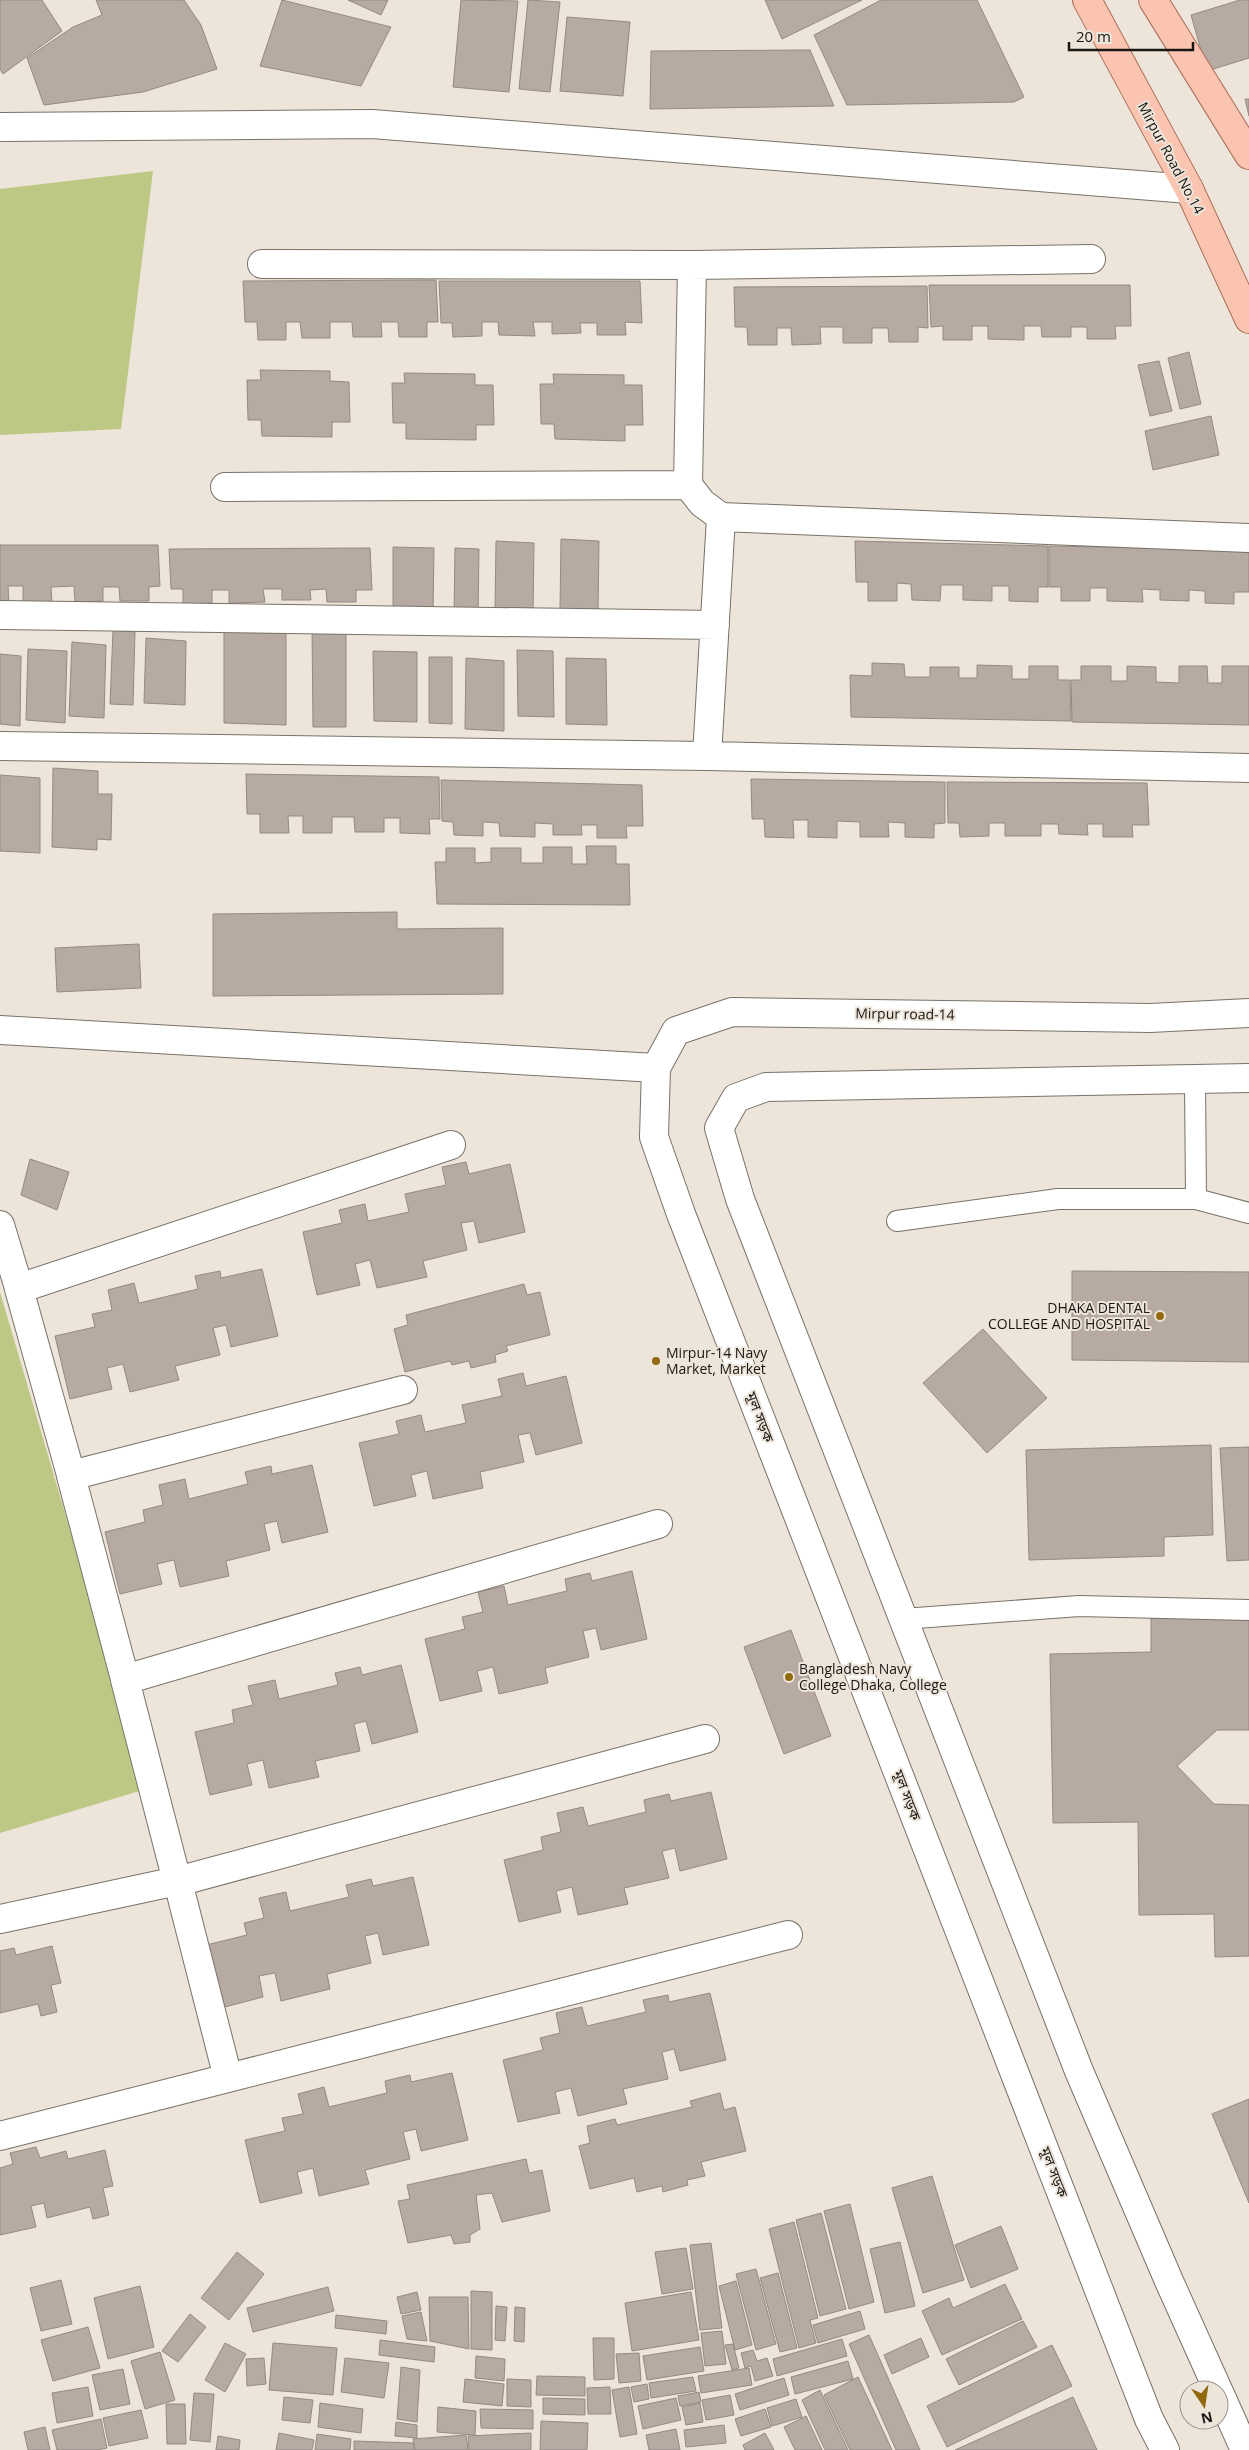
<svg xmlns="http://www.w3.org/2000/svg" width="1249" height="2450" viewBox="0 0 1249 2450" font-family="'Open Sans','Noto Sans Bengali',sans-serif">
  <rect width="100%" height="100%" fill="#ede4da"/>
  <path fill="#bec885" d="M153 171 121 429 0 435V189Z
    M0 1292 146 1789 0 1833Z"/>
  <path fill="#b6aaa3" stroke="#958a83" d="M0 0H42L62 31 3 74 0 69Z
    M96 0H184L201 25 217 69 143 92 44 105 27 58 73 27 102 15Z
    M282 0 391 27 361 86 260 66Z
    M348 0H388L381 15Z
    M461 0 518 1 509 92 453 87Z
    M528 0 560 2 550 92 519 89Z
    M765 0H862L782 39Z
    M881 0H977L1024 97 1014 102 847 105 814 35Z
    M1240 0H1249V58L1207 71 1191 15Z
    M567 17 630 22 623 96 560 91Z
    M810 50 834 106 650 109 651 51Z
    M1245 99H1249V116Z
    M436 280 438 322H427V337H399L398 322H381L382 337H353L352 322H330V338H302L300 322H286V340H258L257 322H245L243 281Z
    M439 281H640L642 323 625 322 626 335H597V323H580L581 333 552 334V322H533L535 336 499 335 498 322H482V336L453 337 452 323H441Z
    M929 285H1130L1131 326H1115L1116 339H1087V327H1071V337H1042L1041 326H1024V340L988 339V326H972V340H943V326L931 327Z
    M927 286 928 328 918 327V342H889L888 328H872V343H843V327H820L821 344 792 345 791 328H777V345H748L747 327H735L734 287Z
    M1189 352 1201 404 1180 409 1168 358Z
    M1159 361 1172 411 1150 416 1138 365Z
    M260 370 330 371V381L349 382 350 422H332V437L262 436 261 420H248L247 380H261Z
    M404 373 475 374V385H493L494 425H476V440L406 439V423H393L392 383H405Z
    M553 374 624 375V385H642L643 425H625V441L555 439 554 424H541L540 384H554Z
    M1211 416 1219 455 1153 470 1145 431Z
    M561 539 599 541 598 612 560 610Z
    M496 541 534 543 533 614 495 612Z
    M855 541 1048 546V587H1038V602L1009 601V586H992V601L963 600V585H941L940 601 912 600 911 584 897 583V601H868V582H856Z
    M0 545H158L160 586 149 587V601H120L119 587H103V601L75 602 74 586 51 587 52 603H23V586H8L9 604H0Z
    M1049 546 1249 550V592H1234V604L1205 603V591L1189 590V601L1160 600V590L1142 589 1143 602 1107 601V588H1090V601H1061V587H1049Z
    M393 547 434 548 433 614 393 612Z
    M370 548 372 590H356V602H327L326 589 310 590 311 600H282V589H263L265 602 229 603V590H212V603L183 604V589H171L169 549Z
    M455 548 479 549 478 617 454 616Z
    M224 622 286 625V725L224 723Z
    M312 626 346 627V727H313Z
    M113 630 135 632 133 705 110 704Z
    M146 638 186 641 185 705 144 703Z
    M72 642 106 645 104 718 69 716Z
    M28 649 67 651 65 723 26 720Z
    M517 650 553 651 554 717 518 716Z
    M373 651 417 652V722L374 721Z
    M0 654 21 656 20 726 0 724Z
    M429 657H452V724L429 723Z
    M466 658 504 661V731L465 729Z
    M566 658 606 659 607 725 566 724Z
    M872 663 904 664 905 677H930V667H959V678H977V665L1012 666V679H1029V666H1058V680H1070L1071 721 851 717 850 675 872 676Z
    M1081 666H1111V681H1127V666L1156 667V682L1179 683V666H1207L1208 683H1222V666H1249V725L1072 722 1071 680H1081Z
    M53 768 98 771V794H112L111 840 97 839V850L52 847Z
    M246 774 439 777 440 819H429L430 834 400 833V818H384V832H355L354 817H332V833H303V816H288L289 833H260V814H247Z
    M0 775 40 778V853L0 851Z
    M751 779 945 782V823L934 824V838L905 837V823L888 822 889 837H860V822L837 821V838L808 837V820H793L794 838 765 837 764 819H752Z
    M441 780 642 785 643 826H626L627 838H597V825H581L582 835H553V824L535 823V837L500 836 499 823 483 822V836L454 835 453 822 442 821Z
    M947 782 1147 783 1149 825H1132L1133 837H1103V824H1087L1088 835 1059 834 1058 824H1041V836H1005V823H989V836L960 837 959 823H948Z
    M586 846H616V864H629L630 905 437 904 435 862H446V848H475V863L491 862V848H521V863H543V847H572V864H587Z
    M397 912V929L503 928V994L213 996V914Z
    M139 944 141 988 57 992 55 948Z
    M30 1159 69 1172 57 1210 21 1195Z
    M466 1162 469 1174 510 1164 525 1232 479 1243 474 1221 461 1223 467 1250 423 1261 427 1277 377 1288 370 1260 355 1264 360 1285 317 1295 303 1232 342 1223 339 1210 365 1204 368 1221 409 1212 405 1194 446 1185 442 1167Z
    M262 1269 278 1336 231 1347 226 1325 213 1328 220 1355 175 1366 179 1380 130 1392 123 1364 107 1368 112 1389 70 1399 55 1336 95 1327 92 1314 112 1310 108 1290 134 1283 139 1303 198 1289 195 1276 220 1271 221 1278Z
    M1072 1271 1249 1272V1362L1072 1360Z
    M524 1284 527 1295 540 1292 550 1335 506 1346 508 1351 495 1355 496 1362 471 1368 469 1361 452 1365 450 1361 405 1372 394 1329 408 1325 406 1315Z
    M983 1329 1047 1398 987 1453 923 1383Z
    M523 1373 526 1386 566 1376 582 1443 536 1455 530 1433 518 1435 524 1462 480 1472 483 1488 433 1499 427 1471 411 1475 416 1496 374 1506 359 1443 399 1434 396 1421 421 1415 425 1432 466 1423 462 1405 502 1396 498 1379Z
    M1211 1445 1213 1535 1164 1537V1556L1029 1560 1026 1450Z
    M1249 1447V1560L1227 1561 1220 1448Z
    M312 1465 328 1532 282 1543 277 1521 264 1524 270 1550 226 1561 229 1576 180 1587 174 1560 157 1564 162 1584 120 1594 105 1532 145 1522 143 1510 163 1505 159 1485 185 1479 189 1499 248 1484 245 1472 271 1466 272 1474Z
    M632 1571 647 1639 601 1650 596 1628 583 1631 589 1657 545 1668 548 1683 499 1694 493 1667 477 1671 482 1691 440 1701 425 1639 465 1629 462 1617 483 1612 478 1592 504 1586 508 1605 567 1591 565 1579 590 1573 592 1581Z
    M1249 1616V1730H1217L1177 1766 1214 1804 1249 1805V1956L1215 1957 1214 1914 1139 1915 1138 1822 1053 1823 1050 1654 1151 1652V1618Z
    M791 1630 831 1736 784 1754 744 1647Z
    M401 1665 418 1732 372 1744 366 1721 354 1724 360 1751 315 1761 319 1777 269 1788 263 1760 247 1764 252 1785 210 1795 195 1732 234 1723 232 1710 253 1705 248 1686 275 1680 279 1699 338 1685 335 1673 360 1667 362 1675Z
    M711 1792 727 1859 680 1871 675 1848 662 1851 669 1878 624 1888 628 1904 578 1915 572 1887 556 1891 561 1912 519 1922 504 1860 543 1850 541 1837 561 1832 557 1813 583 1807 588 1826 646 1812 644 1800 669 1794 671 1801Z
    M413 1877 429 1945 383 1955 378 1933 365 1936 371 1963 327 1974 330 1989 281 2001 275 1973 259 1976 263 1997 221 2008 206 1945 247 1935 244 1923 264 1918 259 1898 286 1892 290 1911 349 1897 346 1885 371 1879 373 1886Z
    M52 1946 61 1983 51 1985 57 2012 41 2016 38 2004 0 2013V1951L14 1948 16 1955Z
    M710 1993 726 2060 680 2071 674 2049 662 2052 668 2079 623 2089 627 2104 578 2116 571 2088 555 2092 560 2113 518 2122 503 2060 543 2050 540 2038 560 2033 556 2013 582 2007 587 2026 646 2012 643 2000 668 1995 669 2002Z
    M452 2073 468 2140 421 2151 416 2129 403 2132 410 2159 365 2170 369 2184 319 2196 313 2168 297 2172 302 2193 260 2203 245 2140 285 2131 282 2118 303 2114 298 2094 324 2087 329 2107 387 2093 385 2081 410 2075 411 2082Z
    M720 2093 724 2110 735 2107 746 2151 701 2162 705 2176 687 2180 688 2185 663 2192 662 2186 637 2192 634 2178 590 2189 579 2146 590 2143 587 2126 615 2119 617 2125 692 2107 690 2101Z
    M1249 2099V2203L1212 2114Z
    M36 2147 40 2158 66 2151 68 2159 105 2150 113 2186 103 2188 109 2215 93 2219 90 2207 47 2218 44 2203 31 2206 36 2227 0 2235V2168L13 2164 10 2153Z
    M526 2159 529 2173 542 2170 550 2211 502 2222 492 2193 476 2195 480 2229 470 2235V2242L454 2244 451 2235 408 2243 398 2201 410 2199 407 2185Z
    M932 2176 964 2280 923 2293 892 2188Z
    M850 2204 874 2302 849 2309 824 2211Z
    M821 2213 846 2309 820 2316 796 2220Z
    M794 2222 818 2318 810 2320 816 2343 799 2348 769 2229Z
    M1001 2226 1018 2269 971 2288 955 2245Z
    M900 2242 915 2306 885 2313 870 2249Z
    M711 2243 722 2328 700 2330 690 2245Z
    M686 2248 693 2289 662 2294 655 2252Z
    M237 2252 264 2274 229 2320 201 2298Z
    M756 2269 776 2344 756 2350 736 2274Z
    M778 2273 797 2348 780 2352 760 2278Z
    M61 2280 72 2324 41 2331 30 2288Z
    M736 2281 752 2345 735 2350 719 2286Z
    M1005 2284 1022 2319 942 2355 922 2311 949 2298 953 2308Z
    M140 2286 154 2347 108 2359 94 2298Z
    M328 2287 334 2311 253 2332 247 2308Z
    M471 2291 492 2292V2350L471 2349Z
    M417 2292 421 2310 401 2314 397 2297Z
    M691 2292 699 2340 632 2351 625 2303Z
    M429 2297H468L469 2349 430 2341Z
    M496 2306 507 2307 505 2341 495 2340Z
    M515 2307 525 2308 524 2342 514 2341Z
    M860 2311 865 2329 818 2343 813 2325Z
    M421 2312 427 2341 407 2339 402 2316Z
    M190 2314 206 2327 178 2362 162 2351Z
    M336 2315 387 2321 386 2334 335 2328Z
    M1023 2321 1037 2347 959 2385 946 2359Z
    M88 2327 100 2368 53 2381 41 2340Z
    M722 2331 726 2364 705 2366 701 2333Z
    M869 2335 920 2450H896L849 2344Z
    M593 2338H614V2379L594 2380Z
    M921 2338 929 2357 892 2374 884 2355Z
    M842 2339 847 2356 777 2376 773 2359Z
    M380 2340 435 2347 434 2362 379 2355Z
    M225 2343 246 2354 225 2392 205 2380Z
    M273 2343 337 2348 333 2395 269 2390Z
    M733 2344 739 2368 732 2370 725 2345Z
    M1052 2345 1072 2386 947 2447 927 2406Z
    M700 2347 704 2371 647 2380 643 2356Z
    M753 2350 757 2361 767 2358 773 2376 755 2381 751 2366 745 2368 741 2353Z
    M160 2352 175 2400 145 2409 131 2361Z
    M639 2353 641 2381 619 2383 616 2354Z
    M476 2356 505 2359 504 2381 475 2378Z
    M264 2358 266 2384 247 2386 246 2359Z
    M345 2358 389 2363 384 2398 341 2392Z
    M848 2361 853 2379 795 2394 791 2377Z
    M401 2367 420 2370 417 2422 397 2419Z
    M749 2368 752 2385 701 2393 698 2376Z
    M123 2369 130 2404 100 2410 92 2375Z
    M537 2376 585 2377V2396L536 2395Z
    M693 2377 696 2391 651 2398 649 2383Z
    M858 2377 892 2450H850L824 2395Z
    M784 2378 789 2395 740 2410 735 2394Z
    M465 2379 504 2384 502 2406 463 2402Z
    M507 2379 531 2380V2407L507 2406Z
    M647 2384 649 2399 634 2402 631 2387Z
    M88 2387 93 2416 57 2423 52 2393Z
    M610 2387 611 2414H588L587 2388Z
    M629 2387 637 2434 620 2437 612 2390Z
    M820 2390 848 2450H825L802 2400Z
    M699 2392 701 2402 680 2406 678 2396Z
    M194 2393 214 2394 210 2442 190 2440Z
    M730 2395 734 2415 706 2420 702 2400Z
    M284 2397 313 2400 310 2423 282 2420Z
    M1073 2397 1097 2450H955Z
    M543 2398 585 2399V2415L543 2414Z
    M676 2398 681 2420 643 2429 638 2406Z
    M796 2399 802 2417 772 2426 767 2408Z
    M320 2403 363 2409 361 2433 318 2427Z
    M700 2403 703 2422 686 2425 682 2407Z
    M166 2404H185L186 2444H167Z
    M438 2407 476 2411 475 2435 437 2432Z
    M480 2409 533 2410V2429L481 2428Z
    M765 2409 771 2427 741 2436 735 2419Z
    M141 2410 148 2438 109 2446 103 2418Z
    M806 2416 822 2450H795L784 2427Z
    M101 2419 107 2448 97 2450H57L52 2430Z
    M541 2421 588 2423 587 2450H540Z
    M396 2422 417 2425V2438L395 2436Z
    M724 2425 726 2443 686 2447 684 2430Z
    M45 2427 50 2450H28L24 2432Z
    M676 2429 680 2450H649L646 2435Z
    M279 2433 314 2440 312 2450H276Z
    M531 2433V2450H469L468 2436Z
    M765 2433 774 2450H745L743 2445Z
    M317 2434 351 2439 350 2450H315Z
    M466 2435 468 2450H415L413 2439Z
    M218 2436 240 2440 239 2450H216Z
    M354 2441 414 2443V2450H354Z"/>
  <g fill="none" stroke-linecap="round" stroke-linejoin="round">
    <defs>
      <path id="service" d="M1195 1080 1196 1199 1249 1213
        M897 1221 1058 1199H1196
        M903 1619 1079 1606 1249 1610"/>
      <path id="minor" d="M0 127 372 124 1189 189
        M262 264 692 265 1091 259
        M692 265 688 485 702 503 721 517 1249 538
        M225 487 688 485
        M0 615 715 625
        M0 746 707 756 1249 768
        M707 756 721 517
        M0 1030 656 1068
        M0 1225 19 1288 451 1145 19 1289 71 1475 403 1390 71 1476 125 1679 658 1524 125 1680 177 1881 705 1739 178 1882 228 2078 788 1935
        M0 1919 177 1881
        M0 2136 228 2078"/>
      <path id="tertiary" d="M1218 2390 1169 2281 1079 2071 740 1199 719 1128 736 1098 766 1087 1249 1078
        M1219 2392 1245 2450
        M1165 2450 1149 2419 681 1214 654 1137 656 1068 676 1031 732 1012 1150 1018 1249 1013"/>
      <path id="primary" d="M1087 0 1189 189 1249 319
        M1153 0 1249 155"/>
    </defs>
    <use href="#service" stroke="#797268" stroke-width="22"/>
    <use href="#minor" stroke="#797268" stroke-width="30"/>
    <use href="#tertiary" stroke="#797268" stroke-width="30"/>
    <use href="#primary" stroke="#ab6e58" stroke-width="30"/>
    <use href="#service" stroke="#fff" stroke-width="20"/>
    <use href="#minor" stroke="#fff" stroke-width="28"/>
    <use href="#tertiary" stroke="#fff" stroke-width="28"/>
    <use href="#primary" stroke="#fbc4b1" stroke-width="28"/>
  </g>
  <g fill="#90690f" stroke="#ede4da" stroke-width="2">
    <circle cx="1160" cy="1316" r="5"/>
    <circle cx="656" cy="1361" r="5"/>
    <circle cx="789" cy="1677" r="5"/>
  </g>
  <g text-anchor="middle" stroke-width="4" stroke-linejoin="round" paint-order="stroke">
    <g font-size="14" fill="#191713" stroke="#ede4da">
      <text transform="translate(1171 158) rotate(62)" y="5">Mirpur Road No.14</text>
      <text transform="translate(905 1014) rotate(1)" y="5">Mirpur road-14</text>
      <text transform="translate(760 1417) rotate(69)" y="5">মূল সড়ক</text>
      <text transform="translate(907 1795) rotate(69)" y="5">মূল সড়ক</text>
      <text transform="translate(1054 2172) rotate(69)" y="5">মূল সড়ক</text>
    </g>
    <g font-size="14" fill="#191713" stroke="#ede4da" text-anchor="start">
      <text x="1150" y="1313" text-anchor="end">DHAKA DENTAL<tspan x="1150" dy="16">COLLEGE AND HOSPITAL</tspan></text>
      <text x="666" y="1358">Mirpur-14 Navy<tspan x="666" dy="16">Market, Market</tspan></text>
      <text x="799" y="1674">Bangladesh Navy<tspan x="799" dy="16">College Dhaka, College</tspan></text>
    </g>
  </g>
  <g transform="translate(1204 2405) rotate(167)"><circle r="24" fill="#ede4da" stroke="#98928a"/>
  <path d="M0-4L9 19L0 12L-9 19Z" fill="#90690f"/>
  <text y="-8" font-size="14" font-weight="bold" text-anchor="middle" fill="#191713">N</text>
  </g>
  <path d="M1069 42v8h124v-8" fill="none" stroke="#191713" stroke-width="2.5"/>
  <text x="1076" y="42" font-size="15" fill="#191713" stroke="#ede4da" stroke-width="4" paint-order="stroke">20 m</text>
</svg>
